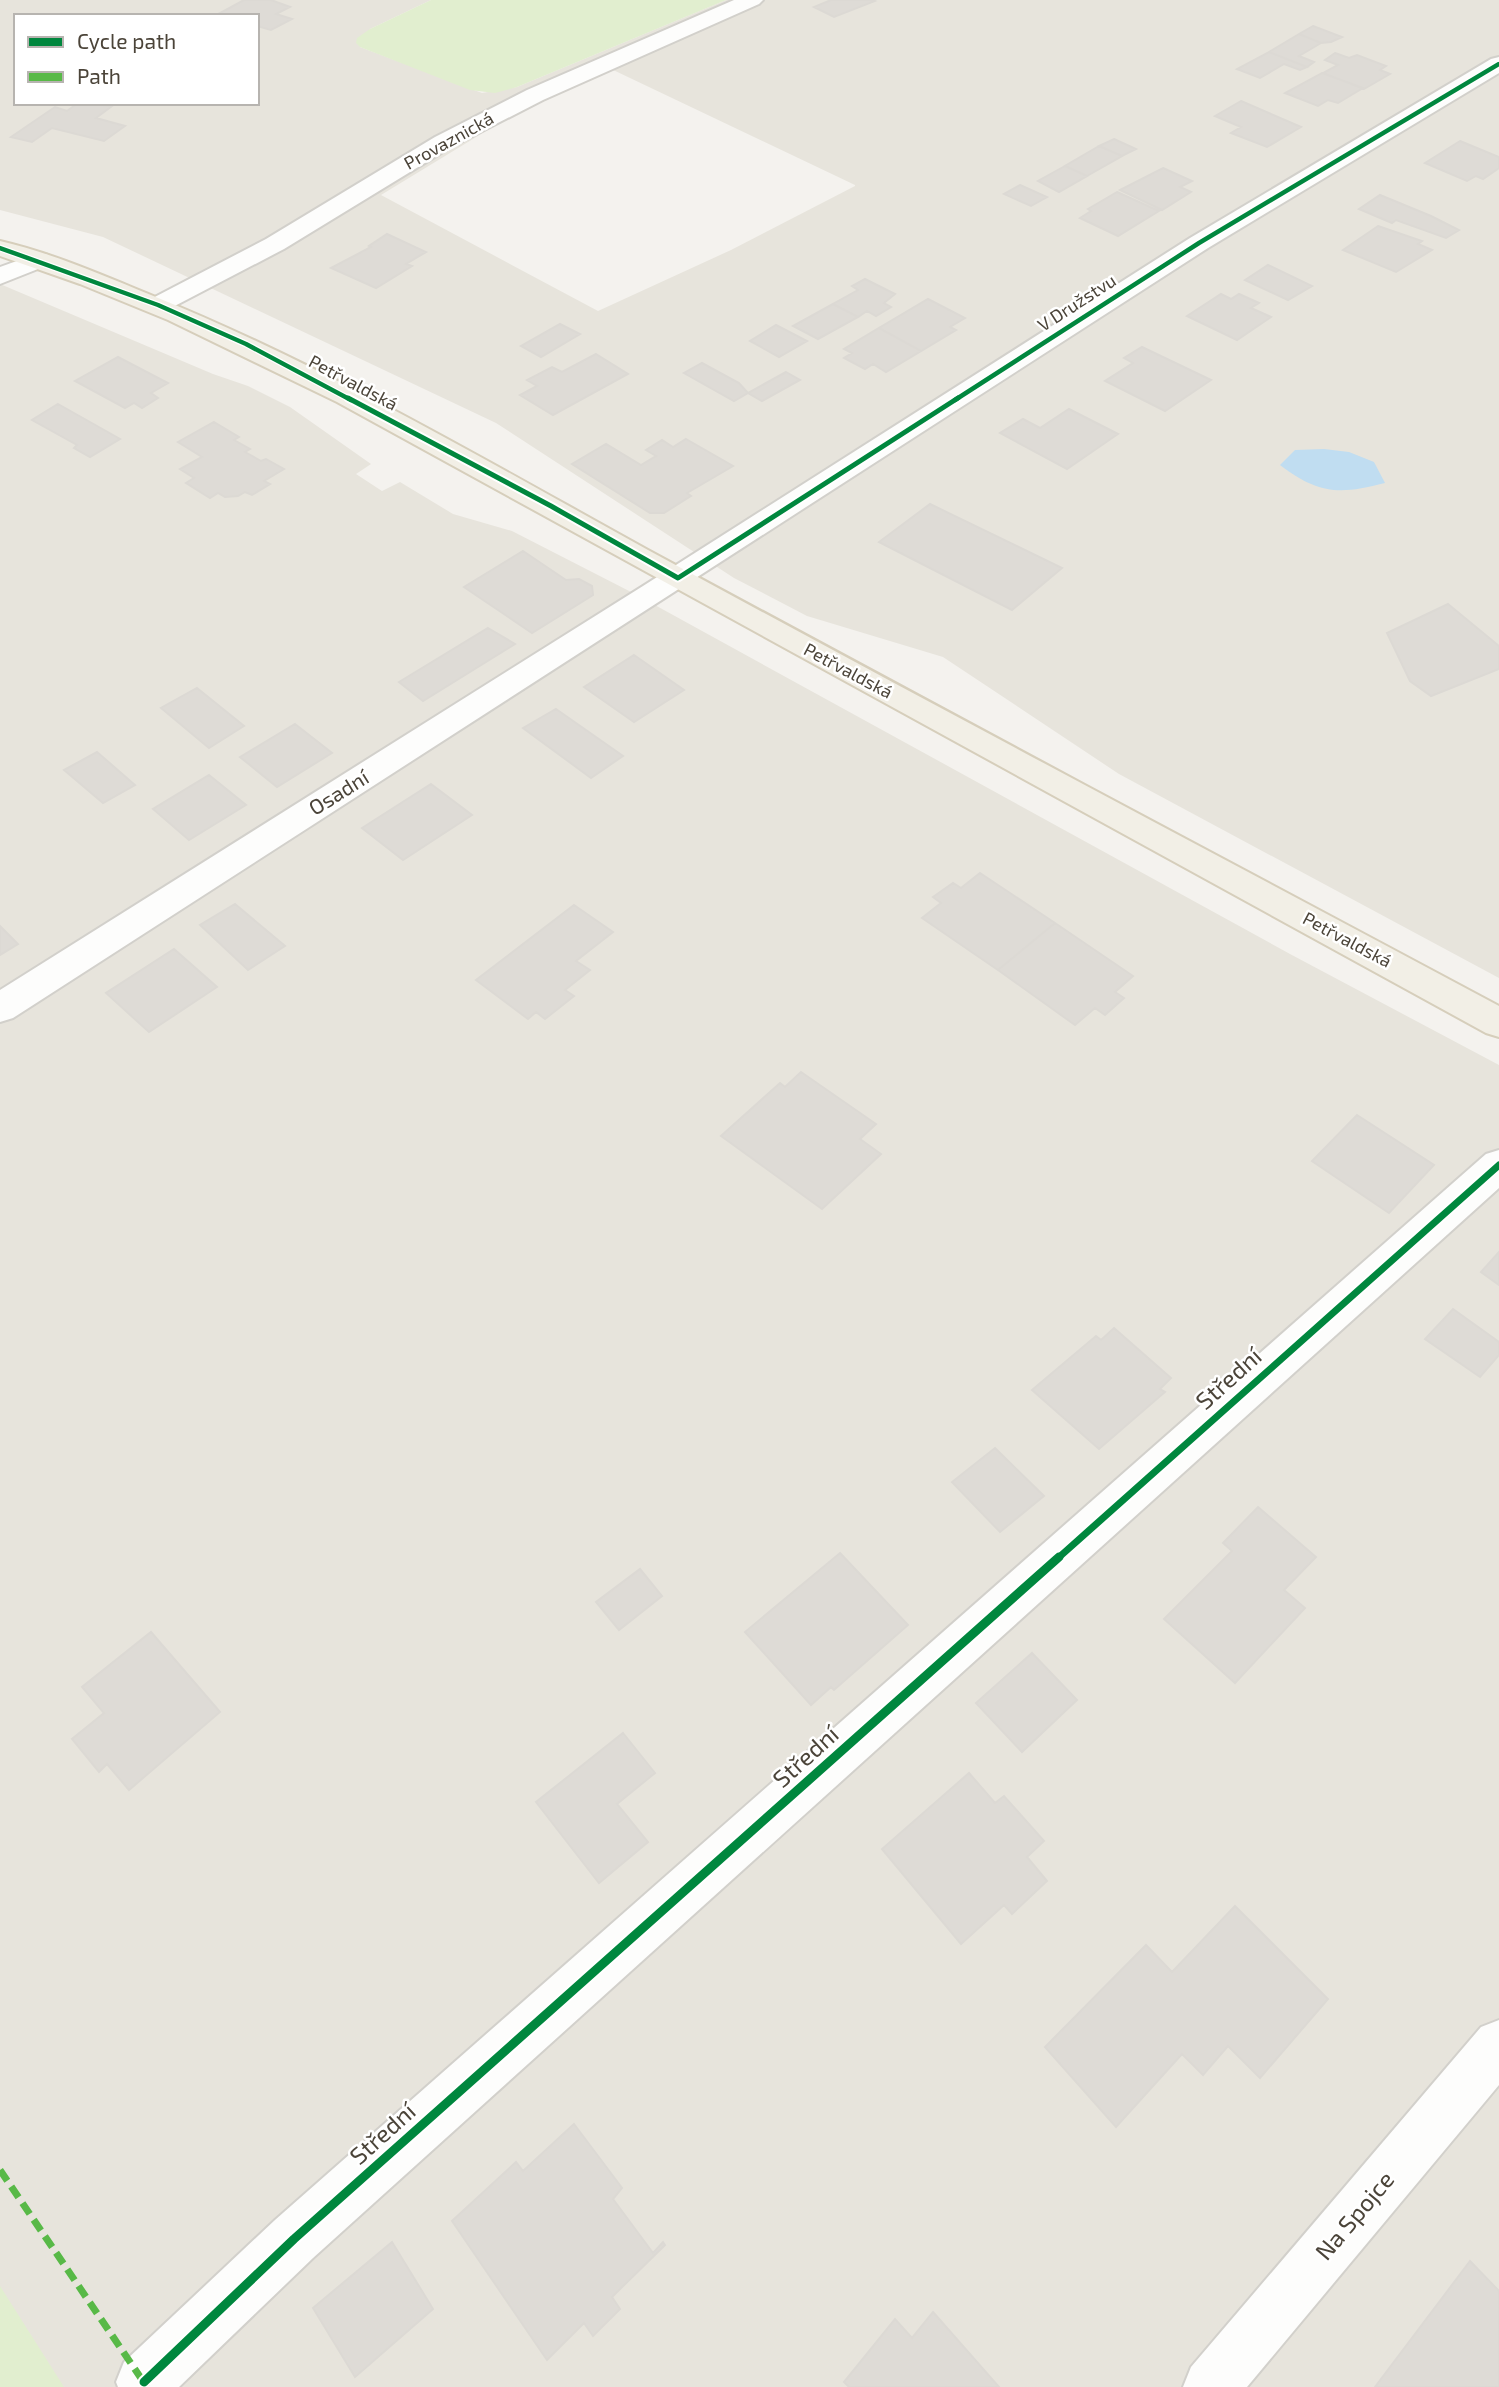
<svg xmlns="http://www.w3.org/2000/svg" width="1499" height="2387" viewBox="0 0 1499 2387" font-family="'Exo 2',sans-serif">
  <rect width="100%" height="100%" fill="#f4f2ee"/>
  <path fill="#e7e4dc" fill-rule="evenodd" d="M0 0H431L370 29 360 47 482 93 517 87 726 0H1499V978L1119 774 943 657 807 616 734 578 496 423 103 237 0 210ZM16 16H257V103H16ZM609 68 855 185V186L731 250 598 311 381 195 491 128Z
    M0 284 213 374 248 386 290 407 371 464 356 474 382 491 400 482 453 514 512 531 633 593 1290 954 1499 1065V2387H57L0 2301Z"/>
  <path fill="#e1eecf" d="M431 0H726L517 87 495 93 470 90 360 47 356 43 357 38 370 29Z
    M0 2286 64 2387H0Z"/>
  <path fill="#c0ddf1" d="M1324 449 1349 452 1374 462 1385 483C1339 495 1318 494 1280 465L1295 450Z"/>
  <path fill="#dedbd6" stroke="#dcd9d4" stroke-width="2" d="M244 0H271L290 7 276 14 292 19 271 30 257 26V16H229L220 13Z
    M831 0H873L875 1 834 17 814 7Z
    M1313 26 1342 37 1331 42 1321 43 1299 34Z
    M1299 34 1321 43 1299 56 1314 62 1307 67 1269 52Z
    M1269 52 1307 67 1300 70 1284 64 1260 78 1237 69Z
    M1335 53 1349 58 1357 55 1386 66 1380 70 1390 74 1364 89 1323 73 1338 65 1325 60Z
    M1322 73 1363 88 1338 103 1328 100 1318 106 1285 93Z
    M1241 101 1301 127 1267 147 1231 133 1241 127 1215 116Z
    M78 103 112 106 96 118 125 126 104 141 52 128 32 142 11 137 55 107 67 111Z
    M1114 139 1136 149 1122 156 1099 146Z
    M1460 141 1499 157V168L1483 179 1476 176 1467 181 1425 163Z
    M1099 146 1122 156 1087 176 1065 166Z
    M1065 166 1087 176 1059 192 1038 181Z
    M1163 168 1192 181 1180 187 1191 192 1162 210 1120 190Z
    M1020 185 1047 197 1031 206 1004 194Z
    M1117 192 1159 211 1118 236 1080 218 1091 211 1088 209Z
    M1380 195 1431 216 1459 230 1446 238 1396 220 1392 223 1359 209Z
    M1378 226 1422 241 1418 244 1432 250 1396 272 1343 250Z
    M387 234 426 252 406 264 412 266 376 288 331 268 371 247 369 246Z
    M1268 265 1312 286 1288 300 1245 280Z
    M865 279 895 294 884 303 891 307 876 316 867 311 858 317 833 304 858 290 852 286Z
    M1221 294 1231 299 1239 294 1259 303 1251 308 1271 317 1237 340 1187 316Z
    M928 299 965 318 950 327 956 330 921 351 879 328Z
    M833 304 858 317 818 339 793 326Z
    M560 324 580 334 541 357 521 346Z
    M776 325 807 341 779 357 750 341Z
    M879 328 921 351 886 372 873 364 865 369 844 358 852 353 844 349Z
    M1142 347 1211 380 1165 411 1105 381 1133 363 1124 358Z
    M596 354 628 374 553 415 520 395 537 386 527 380 552 367 562 372Z
    M118 357 168 383 151 393 158 398 142 408 134 403 125 408 75 381Z
    M702 363 739 383 748 393 734 401 684 373Z
    M786 372 800 380 762 401 748 393Z
    M58 404 120 439 90 457 74 448 77 445 32 420Z
    M1069 409 1118 434 1067 469 1000 433 1023 419 1040 428Z
    M214 422 239 437 234 440 250 449 245 452 261 461 266 459 284 469 264 481 270 484 252 495 245 492 238 496 225 497 218 493 210 498 186 483 194 478 180 469 202 457 178 442Z
    M686 439 733 466 687 493 691 496 664 513H650L572 464 606 444 641 465 656 456 646 450 662 440 673 447Z
    M930 504 1062 568 1012 610 879 542Z
    M523 551 566 580 579 579 592 586 593 595 532 633 464 587Z
    M1448 604 1499 646V669L1431 696 1410 681 1387 633Z
    M488 628 515 644 423 701 399 682Z
    M634 655 684 690 634 722 584 687Z
    M197 688 244 726 209 748 161 708Z
    M556 709 623 756 591 778 523 728Z
    M295 724 332 753 277 787 240 757Z
    M97 752 135 785 103 803 64 770Z
    M209 775 246 805 189 840 153 809Z
    M431 784 472 815 403 860 362 828Z
    M980 873 1055 923 998 970 922 918 941 903 933 897 953 883 961 888Z
    M235 904 285 946 248 970 200 925Z
    M574 905 613 932 576 961 590 970 565 990 574 996 545 1019 536 1012 528 1019 476 980Z
    M1055 923 1133 976 1115 992 1124 998 1105 1015 1095 1008 1075 1025 998 970Z
    M0 926 18 944 0 955Z
    M174 949 217 987 149 1032 106 993Z
    M801 1072 876 1124 860 1139 881 1154 822 1209 721 1136 780 1083 785 1087Z
    M1357 1115 1434 1165 1389 1213 1312 1161Z
    M1499 1252V1285L1481 1272Z
    M1453 1309 1499 1342V1355L1480 1377 1425 1339Z
    M1114 1328 1171 1378 1160 1389 1165 1392 1099 1449 1032 1390 1096 1336 1101 1340Z
    M995 1448 1044 1496 1000 1532 952 1482Z
    M1258 1507 1316 1557 1284 1590 1305 1608 1235 1683 1164 1619 1232 1551 1223 1543Z
    M840 1553 908 1625 834 1690 831 1687 811 1705 745 1632Z
    M640 1569 662 1596 619 1630 596 1602Z
    M151 1632 220 1712 129 1790 107 1764 99 1772 72 1739 104 1713 82 1687Z
    M1032 1653 1077 1700 1022 1752 976 1703Z
    M623 1733 655 1773 617 1804 648 1842 599 1883 536 1802Z
    M969 1773 995 1803 1004 1796 1044 1841 1027 1857 1047 1881 1012 1914 1004 1905 961 1944 882 1849Z
    M1235 1906 1328 1999 1260 2078 1228 2046 1203 2075 1182 2054 1116 2127 1045 2047 1146 1945 1172 1972Z
    M574 2124 622 2188 613 2199 653 2253 663 2242 665 2245 612 2297 620 2309 593 2336 584 2323 547 2360 452 2221 516 2162 523 2171Z
    M392 2242 433 2309 355 2377 313 2308Z
    M1470 2261 1499 2291V2387H1375Z
    M933 2312 999 2387H849L844 2382 895 2319 912 2338Z"/>
  <g fill="none" stroke-linecap="round" stroke-linejoin="round">
    <defs>
      <path id="minor" d="M734 0H763L759 4 543 100 451 147 284 249 167 310 158 313 149 310 145 305 149 300 266 239 435 137 527 90Z
        M1499 57V73L1208 248 13 1018 0 1022V990L643 586 1190 238 1491 59Z
        M39 253 48 255 51 260 48 265 0 284V267Z
        M1499 1150V1188L313 2258 179 2387H118L116 2382 124 2362 275 2220 1486 1154Z
        M1499 2020V2085L1247 2387H1183L1191 2367 1481 2027Z"/>
      <path id="major" d="M0 241C52 253 102 275 151 295 324 365 485 460 648 550 931 704 1215 854 1499 1006V1037L1486 1033 337 402 168 320 80 284 0 256Z"/>
    </defs>
    <use href="#minor" stroke="#d2d0cb" stroke-width="4"/>
    <use href="#major" stroke="#d6cebb" stroke-width="4"/>
    <use href="#minor" fill="#fdfdfc" fill-rule="evenodd"/>
    <use href="#major" fill="#f2efe6" fill-rule="evenodd"/>
    <path stroke="#58b947" stroke-width="7" stroke-dasharray="13 7" stroke-linecap="butt" d="M0 2170 147 2387"/>
    <defs>
      <path id="cycleway-far3" d="M0 248 158 305 246 344 351 400
        M955 400 1199 243 1499 64"/>
      <path id="cycleway-far2" d="M348 398 551 506 678 578 958 398"/>
      <path id="cycleway-far1" d="M1057 1559 1499 1165"/>
      <path id="cycleway" d="M144 2382 294 2239 1059 1557"/>
    </defs>
    <use href="#cycleway-far3" stroke="#fff" stroke-width="7"/>
    <use href="#cycleway-far2" stroke="#fff" stroke-width="9"/>
    <use href="#cycleway-far1" stroke="#fff" stroke-width="11"/>
    <use href="#cycleway" stroke="#fff" stroke-width="13"/>
    <use href="#cycleway-far3" stroke="#00873e" stroke-width="4.5"/>
    <use href="#cycleway-far2" stroke="#00873e" stroke-width="5"/>
    <use href="#cycleway-far1" stroke="#00873e" stroke-width="7"/>
    <use href="#cycleway" stroke="#00873e" stroke-width="9"/>
  </g>
  <g text-anchor="middle" stroke-width="5" stroke-linejoin="round" paint-order="stroke">
    <g font-size="18" fill="#4b4439" stroke="#fff">
      <text transform="translate(449 141) rotate(-29)" y="6">Provaznická</text>
      <text transform="translate(1077 303) rotate(-33)" y="6">V Družstvu</text>
      <text transform="translate(353 383) rotate(28)" y="6">Petřvaldská</text>
      <text transform="translate(848 671) rotate(28)" y="6">Petřvaldská</text>
      <text transform="translate(1347 940) rotate(28)" y="6">Petřvaldská</text>
    </g>
    <g font-size="21" fill="#4b4439" stroke="#fff">
      <text transform="translate(339 793) rotate(-32)" y="7">Osadní</text>
    </g>
    <g font-size="24" fill="#4b4439" stroke="#fff">
      <text transform="translate(1229 1379) rotate(-42)" y="8">Střední</text>
      <text transform="translate(806 1757) rotate(-42)" y="8">Střední</text>
      <text transform="translate(383 2134) rotate(-42)" y="8">Střední</text>
      <text transform="translate(1355 2216) rotate(-50)" y="8">Na Spojce</text>
    </g>
  </g>
  <rect x="14" y="14" width="245" height="91" fill="#ffffff" stroke="#b7b4b0" stroke-width="2"/>
  <rect x="28" y="37" width="35" height="10" fill="#00873e" stroke="#b7b4b0" stroke-width="2"/>
  <text x="77" y="49" font-size="21" fill="#4b4439">Cycle path</text>
  <rect x="28" y="72" width="35" height="10" fill="#58b947" stroke="#b7b4b0" stroke-width="2"/>
  <text x="77" y="84" font-size="21" fill="#4b4439">Path</text>
</svg>
